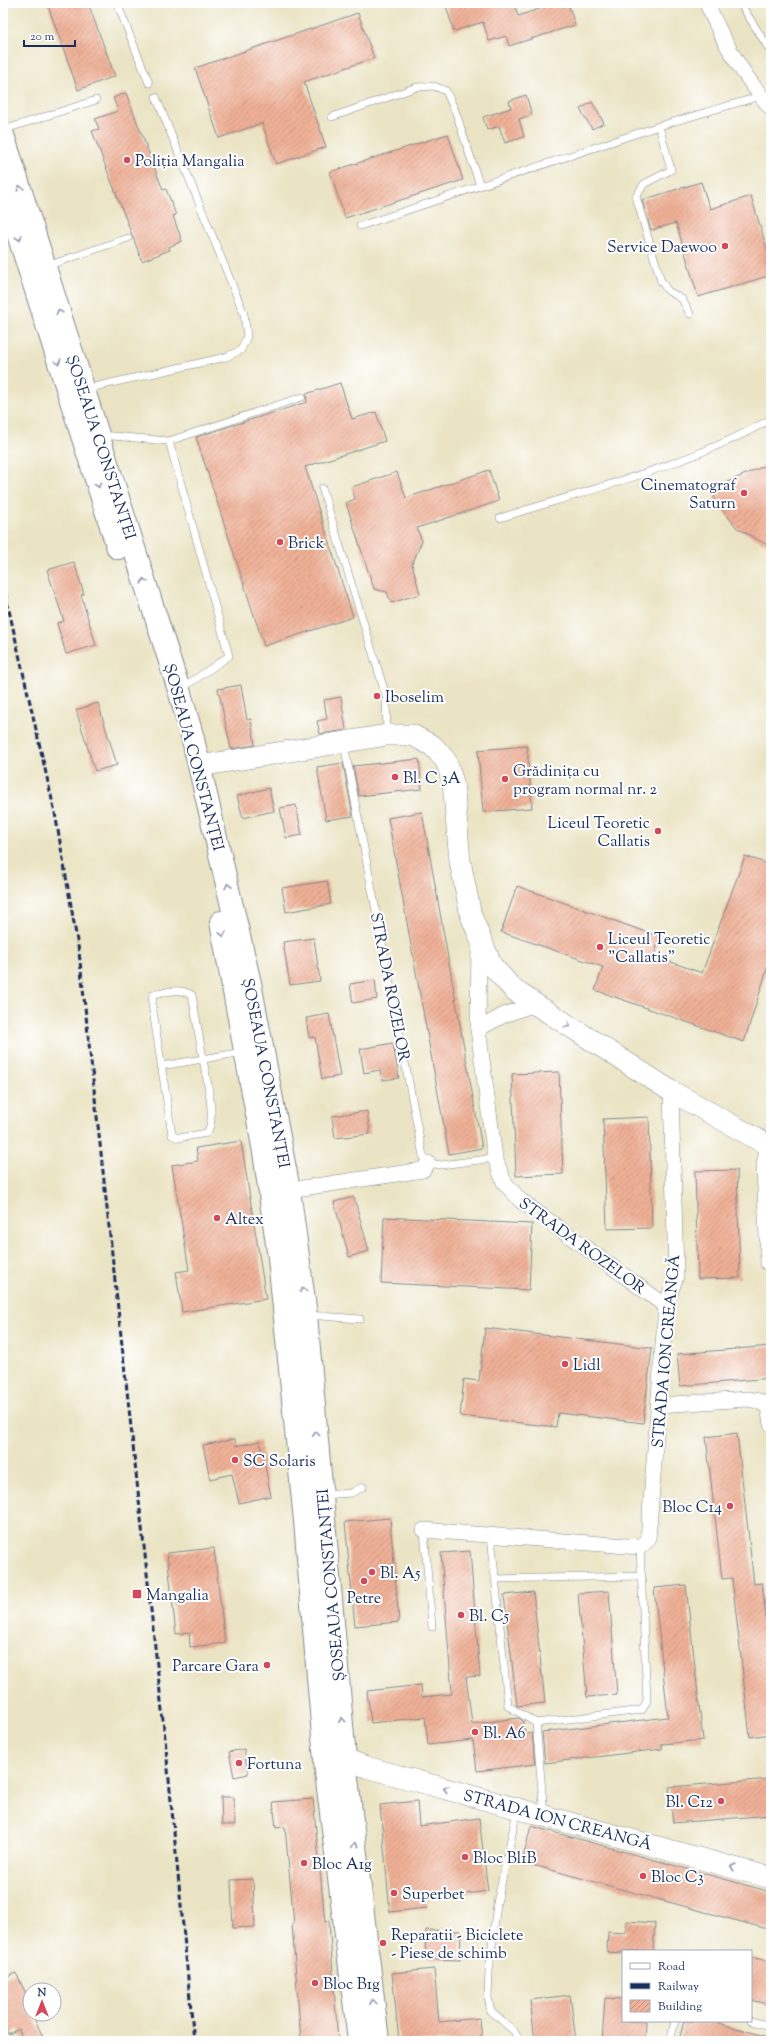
<svg xmlns="http://www.w3.org/2000/svg" width="774" height="2044" viewBox="0 0 774 2044" font-family="'Sorts Mill Goudy',serif">
  <defs>
    <pattern id="building-hatch" width="6" height="6" patternUnits="userSpaceOnUse"><rect width="6" height="6" fill="#f0b196"/><path d="M-1 1l2-2M0 6l6-6M5 7l2-2" fill="none" stroke="#c2907e"/></pattern>
  </defs>
  <rect width="100%" height="100%" fill="#fff"/>
  <filter id="ink" filterUnits="userSpaceOnUse"><feTurbulence type="fractalNoise" baseFrequency=".025" numOctaves="2"/><feDisplacementMap in="SourceGraphic" scale="8" xChannelSelector="R" yChannelSelector="G"/><feConvolveMatrix kernelMatrix="1 2 1 2 8 2 1 2 1" color-interpolation-filters="sRGB"/></filter>
  <filter id="wash" filterUnits="userSpaceOnUse"><feTurbulence type="fractalNoise" baseFrequency=".012" numOctaves="4" result="noise"/><feDisplacementMap in="SourceGraphic" scale="16" xChannelSelector="R" yChannelSelector="G"/><feGaussianBlur stdDeviation="0.9" result="paint"/><feColorMatrix in="noise" values="0 0 0 0 0 0 0 0 0 0 0 0 0 0 0 0 0 1.4 0 .05"/><feComposite in="paint" operator="in"/></filter>
  <g filter="url(#wash)">
    <rect width="100%" height="100%" fill="#ebe4c4"/>
    <g id="blocks">
      <path fill="url(#building-hatch)" d="M47 3H88L115 76 78 90Z
        M445 3H514L518 16 557 3H568L575 25 509 46 506 36 489 41 483 22 454 31Z
        M358 13 374 58 304 82 326 147 276 164 262 123 219 138 195 68Z
        M126 93 163 190 166 189 176 215 173 216 182 241 169 247 170 250 142 261 92 131 99 129 95 119 118 111 113 98Z
        M526 95 532 115 519 119 524 137 505 143 499 126 487 130 483 117 511 108 509 101Z
        M592 102 604 123 592 129 580 109Z
        M448 134 463 180 345 218 330 172Z
        M701 182 710 209 751 196 771 262V275L698 297 676 223 651 230 642 200Z
        M340 383 352 419 376 412 385 441 305 467 353 617 264 646 196 437 307 402 306 394Z
        M771 463V547L737 528 714 499 718 486Z
        M489 470 499 501 417 528 422 541 412 564 420 594 391 603 387 592 374 589 346 503 355 499 352 487 397 472 406 498Z
        M74 562 84 594 81 595 96 645 66 654 57 623 64 621 47 570Z
        M241 685 247 720 251 719 255 745 231 749 218 689Z
        M341 697 346 730 320 734 317 721 327 719 324 700Z
        M98 703 117 765 95 771 76 710Z
        M527 746 532 808 483 812 478 750Z
        M419 759 422 789 359 796 353 766Z
        M343 763 353 816 326 820 317 767Z
        M269 788 274 811 243 818 237 796Z
        M296 805 302 835 286 838 280 808Z
        M422 812 482 1148 449 1154 388 818Z
        M745 856 771 865V957L744 1042 595 990 603 967 501 932 517 886 660 937 654 956 702 973Z
        M327 881 331 904 286 912 282 888Z
        M314 938 320 981 290 985 283 942Z
        M375 980 377 999 353 1003 350 984Z
        M329 1014 340 1076 322 1079 315 1037 309 1038 306 1018Z
        M393 1043 399 1078 382 1080 380 1070 364 1073 360 1049Z
        M559 1072 563 1174 516 1176 512 1074Z
        M367 1111 370 1134 335 1138 332 1116Z
        M649 1117 652 1228 607 1229 603 1119Z
        M241 1141 266 1299 182 1312 176 1272 189 1270 172 1165 198 1161 196 1148Z
        M737 1170 740 1278 698 1279 695 1171Z
        M354 1197 369 1251 349 1257 334 1202Z
        M384 1217 532 1224 529 1290 381 1283Z
        M485 1328 652 1348 643 1423 558 1413 556 1427 460 1416 464 1379 479 1381Z
        M771 1346V1378L680 1386 677 1354Z
        M737 1433 754 1584 762 1583 771 1659V1734L750 1737 732 1578 722 1579 706 1437Z
        M235 1439 236 1446 260 1441 271 1496 239 1503 232 1474 210 1479 203 1445Z
        M390 1518 399 1622 355 1626 345 1522Z
        M214 1548 225 1643 190 1647 189 1632 176 1634 167 1553Z
        M470 1551 480 1676 466 1677 472 1724 519 1718 523 1721 525 1734 532 1733 535 1764 477 1771 473 1740 428 1745 425 1717 371 1723 367 1691 421 1685 422 1697 452 1694 441 1553Z
        M686 1585 703 1740 662 1744V1749L545 1763 542 1732 668 1717 654 1588Z
        M609 1591 617 1695 587 1697 578 1593Z
        M533 1592 545 1703 517 1706 504 1595Z
        M244 1749 248 1774 234 1777 229 1752Z
        M771 1779V1815L673 1823 669 1787Z
        M221 1797H234L235 1825H222Z
        M313 1799 325 1922 329 1921 338 2041H301L292 1924H294L285 1827 276 1828 273 1802Z
        M417 1801 419 1826 479 1818 488 1891 426 1899 427 1908 390 1912 380 1805Z
        M531 1826 771 1892V1930L522 1862Z
        M253 1879 255 1927 233 1928 231 1880Z
        M626 1921 655 1923 653 1951H623V1953L607 1952 608 1932 626 1933Z
        M426 1930 461 1931 460 1960 425 1959Z
        M751 1957 771 1962V2005L751 2000Z
        M434 1969 439 2022 480 2018 482 2041H399L392 1973Z
        M16 1973 30 2002V2014H32L45 2041H23L19 2029 8 2034 3 2022V1979Z
        M570 1995 576 2041H535L530 2000Z
        M605 1998 623 1999V2021H646L645 2041H602Z
        M684 2021H711L768 2037 767 2041H679Z"/>
    </g>
  </g>
  <g filter="url(#ink)">
    <use href="#blocks" fill-opacity="0" stroke="#838a91" stroke-width="1"/>
    <g fill="none" stroke-linecap="round" stroke-linejoin="round">
      <defs>
        <path id="lane" d="M117 3 149 83
          M740 3 771 52
          M332 117 417 87 434 86 446 91 456 113 480 186
          M659 126 671 170 644 184 636 197 661 281 668 291 682 299 690 314
          M3 130 96 100
          M360 226 659 126 761 96
          M47 266 128 238
          M85 389 226 357 241 350 247 336 244 314 156 97
          M101 435 169 441 229 656 181 689
          M169 441 302 397
          M322 488 386 696 387 733
          M500 518C589 490 690 465 771 419
          M344 744 423 1156 428 1163 441 1165 495 1158
          M161 1066 203 1059C206 1077 217 1119 207 1133L178 1138 172 1135 152 1004 153 995C167 992 179 987 192 995L203 1059 243 1052
          M308 1315 360 1319
          M324 1495 351 1493 363 1487
          M424 1530 432 1627
          M491 1536 508 1706 536 1723 642 1710 647 1701 640 1547
          M495 1579 642 1576
          M536 1723 544 1814
          M517 1811 497 1903 489 1971 488 1998 491 2011 514 2031 520 2041
          M751 2021 771 2026
          M670 2041 675 2021"/>
        <path id="street" d="M707 3C722 40 745 78 771 108
          M535 1004 504 1015 478 1029 495 1158 504 1182 520 1200 666 1306
          M478 1029 479 942
          M768 1146 764 1164 768 1263 771 1264
          M289 1190 423 1170 428 1163
          M659 1405 747 1399 759 1401 768 1407 771 1424
          M424 1530 640 1547 648 1540 666 1306 676 1276 671 1091"/>
        <path id="secondary" d="M199 766 387 735H412L433 746 446 761 453 782 460 861 471 916 492 966 514 990 535 1004 671 1091 771 1147
          M345 1759 366 1767 771 1878"/>
        <path id="primary" d="M3 135 179 690 192 735 250 983 289 1190 306 1315 346 1770 378 2041
          M3 187 118 548
          M221 922 264 1152 279 1258 305 1521 326 1772 359 2041"/>
      </defs>
      <use href="#lane" stroke="#838a91" stroke-width="8"/>
      <use href="#street" stroke="#838a91" stroke-width="16"/>
      <use href="#secondary" stroke="#838a91" stroke-width="22"/>
      <use href="#primary" stroke="#838a91" stroke-width="24"/>
      <use href="#lane" stroke="#fff" stroke-width="7"/>
      <use href="#street" stroke="#fff" stroke-width="15"/>
      <use href="#secondary" stroke="#fff" stroke-width="21"/>
      <use href="#primary" stroke="#fff" stroke-width="22"/>
      <path stroke="#1b2f5e" stroke-width="3" stroke-dasharray="6 3" stroke-linecap="butt" d="M3 584 55 813 79 952 165 1738 194 2041"/>
    </g>
    <defs><path id="oneway-chevron" d="M-2-3.5L2.5 0L-2 3.5" fill="none" stroke-width="1.6" stroke-linecap="round" stroke-linejoin="round"/></defs>
    <g stroke="#8d97ae">
      <use href="#oneway-chevron" transform="translate(20 188) rotate(-108)"/>
      <use href="#oneway-chevron" transform="translate(19 238) rotate(73)"/>
      <use href="#oneway-chevron" transform="translate(59 312) rotate(-108)"/>
      <use href="#oneway-chevron" transform="translate(58 362) rotate(73)"/>
      <use href="#oneway-chevron" transform="translate(98 485) rotate(72)"/>
      <use href="#oneway-chevron" transform="translate(144 581) rotate(-107)"/>
      <use href="#oneway-chevron" transform="translate(228 886) rotate(-103)"/>
      <use href="#oneway-chevron" transform="translate(223 934) rotate(77)"/>
      <use href="#oneway-chevron" transform="translate(568 1025) rotate(33)"/>
      <use href="#oneway-chevron" transform="translate(303 1290) rotate(-98)"/>
      <use href="#oneway-chevron" transform="translate(316 1434) rotate(-95)"/>
      <use href="#oneway-chevron" transform="translate(342 1720) rotate(-95)"/>
      <use href="#oneway-chevron" transform="translate(446 1789) rotate(-165)"/>
      <use href="#oneway-chevron" transform="translate(355 1845) rotate(-96)"/>
      <use href="#oneway-chevron" transform="translate(733 1867) rotate(-164)"/>
      <use href="#oneway-chevron" transform="translate(373 2002) rotate(-97)"/>
    </g>
  </g>
  <g fill="#d1495b" stroke="#fff" stroke-width="1.5">
    <circle cx="127" cy="160" r="4"/>
    <circle cx="725" cy="246" r="4"/>
    <circle cx="744" cy="493" r="4"/>
    <circle cx="280" cy="542" r="4"/>
    <circle cx="377" cy="696" r="4"/>
    <circle cx="395" cy="777" r="4"/>
    <circle cx="505" cy="779" r="4"/>
    <circle cx="658" cy="831" r="4"/>
    <circle cx="600" cy="947" r="4"/>
    <circle cx="217" cy="1218" r="4"/>
    <circle cx="565" cy="1364" r="4"/>
    <circle cx="235" cy="1460" r="4"/>
    <circle cx="730" cy="1506" r="4"/>
    <circle cx="372" cy="1572" r="4"/>
    <circle cx="364" cy="1581" r="4"/>
    <rect x="132" y="1589" width="10" height="10" rx="2"/>
    <circle cx="461" cy="1615" r="4"/>
    <circle cx="267" cy="1665" r="4"/>
    <circle cx="475" cy="1732" r="4"/>
    <circle cx="239" cy="1763" r="4"/>
    <circle cx="721" cy="1801" r="4"/>
    <circle cx="465" cy="1857" r="4"/>
    <circle cx="304" cy="1863" r="4"/>
    <circle cx="643" cy="1876" r="4"/>
    <circle cx="394" cy="1893" r="4"/>
    <circle cx="383" cy="1943" r="4"/>
    <circle cx="315" cy="1983" r="4"/>
  </g>
  <g text-anchor="middle" stroke-width="4" stroke-linejoin="round" paint-order="stroke">
    <g font-size="16" fill="#1b2f5e" stroke="#fff" text-anchor="start">
      <text x="135" y="166">Poliția Mangalia</text>
      <text x="717" y="252" text-anchor="end">Service Daewoo</text>
      <text x="736" y="490" text-anchor="end">Cinematograf<tspan x="736" dy="18">Saturn</tspan></text>
      <text x="288" y="548">Brick</text>
      <text x="385" y="702">Iboselim</text>
      <text x="513" y="776">Grădinița cu<tspan x="513" dy="18">program normal nr. 2</tspan></text>
      <text x="403" y="783">Bl. C 3A</text>
      <text x="650" y="828" text-anchor="end">Liceul Teoretic<tspan x="650" dy="18">Callatis</tspan></text>
      <text x="608" y="944">Liceul Teoretic<tspan x="608" dy="18">"Callatis"</tspan></text>
      <text x="225" y="1224">Altex</text>
      <text x="573" y="1370">Lidl</text>
      <text x="243" y="1466">SC Solaris</text>
      <text x="722" y="1512" text-anchor="end">Bloc C14</text>
      <text x="380" y="1578">Bl. A5</text>
      <text x="146" y="1600">Mangalia</text>
      <text x="364" y="1603" text-anchor="middle">Petre</text>
      <text x="469" y="1621">Bl. C5</text>
      <text x="259" y="1671" text-anchor="end">Parcare Gara</text>
      <text x="483" y="1738">Bl. A6</text>
      <text x="247" y="1769">Fortuna</text>
      <text x="713" y="1807" text-anchor="end">Bl. C12</text>
      <text x="473" y="1863">Bloc Bl1B</text>
      <text x="312" y="1869">Bloc A1g</text>
      <text x="651" y="1882">Bloc C3</text>
      <text x="402" y="1899">Superbet</text>
      <text x="391" y="1940">Reparatii - Biciclete<tspan x="391" dy="18">- Piese de schimb</tspan></text>
      <text x="323" y="1989">Bloc B1g</text>
    </g>
    <g font-size="16" fill="#1b2f5e" stroke="#fff">
      <text transform="translate(102 447) rotate(72)" y="6">ȘOSEAUA CONSTANȚEI</text>
      <text transform="translate(195 757) rotate(75)" y="6">ȘOSEAUA CONSTANȚEI</text>
      <text transform="translate(391 987) rotate(79)" y="6">STRADA ROZELOR</text>
      <text transform="translate(267 1073) rotate(79)" y="6">ȘOSEAUA CONSTANȚEI</text>
      <text transform="translate(583 1245) rotate(36)" y="6">STRADA ROZELOR</text>
      <text transform="translate(665 1351) rotate(-85)" y="6">STRADA ION CREANGĂ</text>
      <text transform="translate(330 1585) rotate(-95)" y="6">ȘOSEAUA CONSTANȚEI</text>
      <text transform="translate(558 1819) rotate(15)" y="6">STRADA ION CREANGĂ</text>
    </g>
  </g>
  <rect width="774" height="2044" fill="none" stroke="#fff" stroke-width="16"/>
  <rect x="622" y="1950" width="130" height="72" fill="#ffffff" stroke="#a4acbf"/>
  <rect x="630" y="1963" width="20" height="6" fill="#ffffff" stroke="#a4acbf"/>
  <text x="658" y="1970" font-size="12" fill="#1b2f5e">Road</text>
  <rect x="630" y="1983" width="20" height="6" fill="#1b2f5e" stroke="#a4acbf"/>
  <text x="658" y="1990" font-size="12" fill="#1b2f5e">Railway</text>
  <rect x="630" y="2000" width="20" height="12" fill="url(#building-hatch)" stroke="#a4acbf"/>
  <text x="658" y="2010" font-size="12" fill="#1b2f5e">Building</text>
  <g transform="translate(42 2002)"><circle r="19" fill="#ffffff" stroke="#a4acbf"/>
  <path d="M0-3L7 15L0 10L-7 15Z" fill="#d1495b"/>
  <text y="-6" font-size="11" font-weight="bold" text-anchor="middle" fill="#1b2f5e">N</text>
  </g>
  <path d="M24 40v6h51v-6" fill="none" stroke="#1b2f5e" stroke-width="2"/>
  <text x="30" y="40" font-size="12" fill="#1b2f5e" stroke="#ffffff" stroke-width="3" paint-order="stroke">20 m</text>
</svg>
